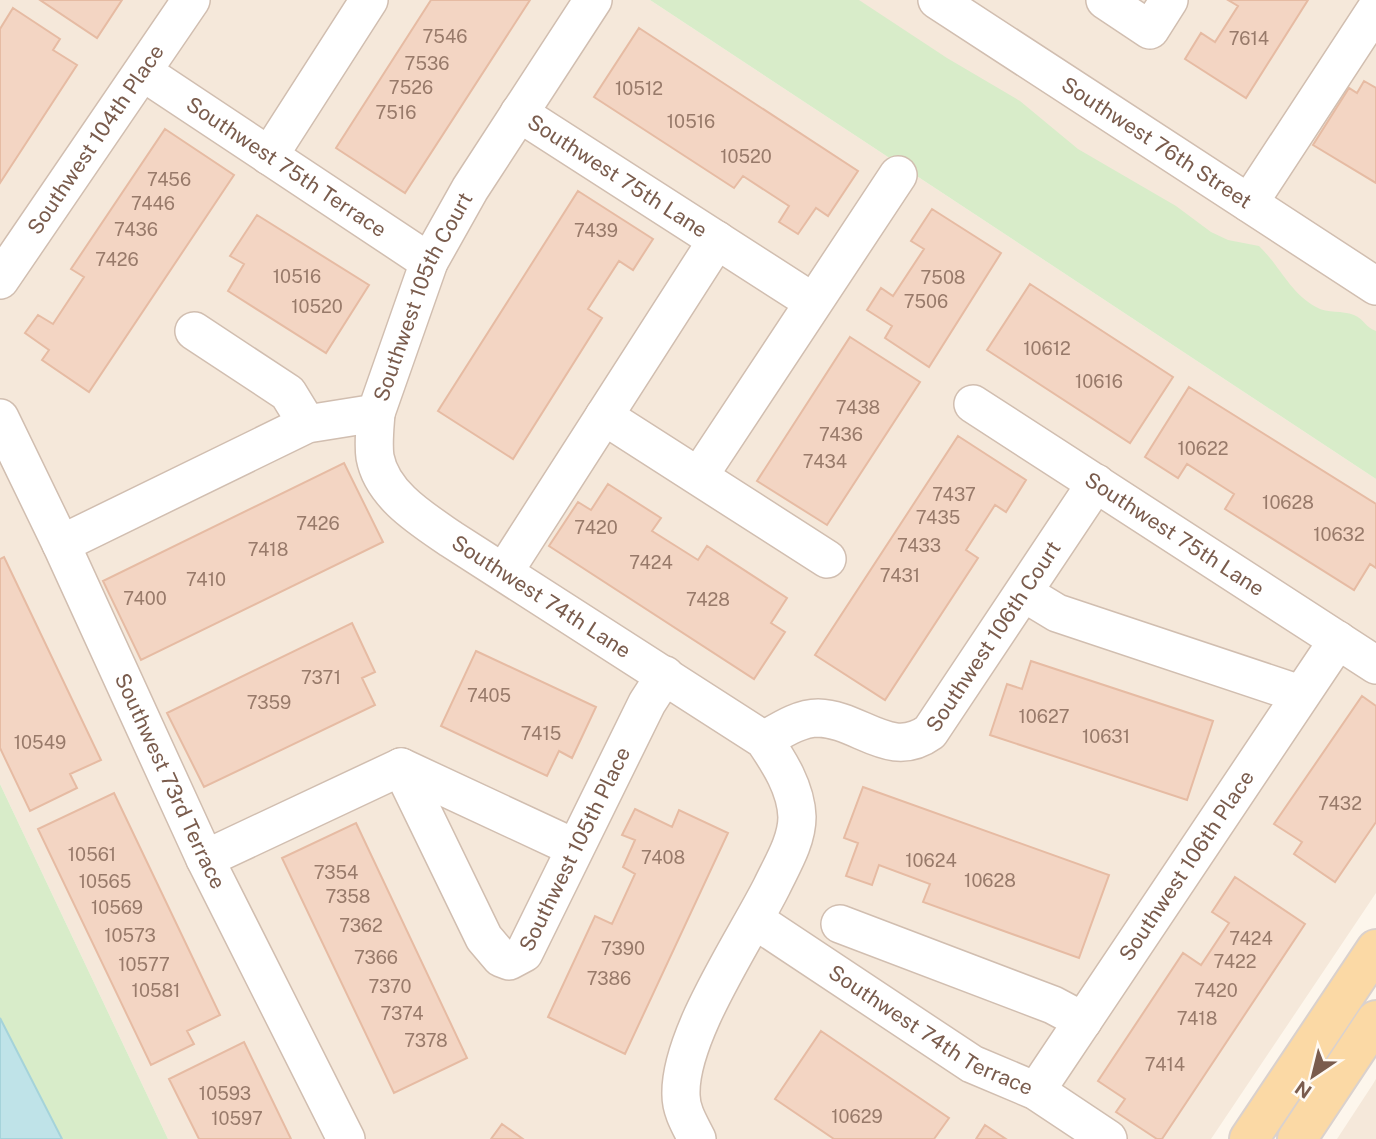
<svg xmlns="http://www.w3.org/2000/svg" width="1376" height="1139" viewBox="0 0 1376 1139" font-family="'Public Sans',sans-serif">
  <rect width="100%" height="100%" fill="#fdf6ec"/>
  <path fill="#f5e8da" d="M0 0H650L1376 479V893L1211 1139H168L0 784Z
    M840 0H1376V367Z
    M1376 1079V1139H1337L1373 1084Z"/>
  <path fill="#d8ecc9" d="M650 0H859L947 58 1020 101 1078 149 1176 206 1211 232 1228 240 1259 246C1280 266 1290 293 1316 307 1328 314 1342 310 1354 315 1364 319 1366 328 1376 331V479Z
    M0 784 168 1139H62L0 1018Z"/>
  <path fill="#bfe3e8" stroke="#a5d3da" stroke-width="2" d="M0 1018 62 1139H0Z"/>
  <path fill="#f3d5c3" stroke="#e6bba3" stroke-width="2" d="M40 0H122L97 38Z
    M431 0H530L405 193 336 148Z
    M1228 0H1308L1246 98 1185 59 1201 33 1215 42 1238 6Z
    M13 8 60 39 53 50 77 65 0 183V29Z
    M639 28 858 171 828 216 816 208 798 234 779 222 789 206 743 176 734 188 594 97Z
    M1364 81 1376 88V183L1313 145 1349 88 1357 93Z
    M165 129 234 175 89 392 42 360 49 350 25 333 38 315 53 324 84 277 71 269Z
    M578 191 653 239 633 270 619 261 588 309 602 318 513 459 438 411Z
    M932 209 1001 253 929 367 885 338 892 326 867 310 881 288 893 296 924 249 911 241Z
    M257 215 369 285 326 353 228 291 244 264 230 256Z
    M1030 284 1173 377 1130 443 987 350Z
    M850 337 920 382 827 525 757 481Z
    M1189 387 1376 504V568L1370 564 1354 590 1225 509 1234 494 1187 464 1178 478 1145 457Z
    M958 436 1026 480 1006 512 995 505 966 550 978 558 885 700 815 655Z
    M344 463 383 542 141 660 103 581Z
    M608 484 661 518 652 531 698 560 707 546 787 598 771 623 785 632 754 679 549 546 578 502 591 510Z
    M4 557 101 760 70 774 77 788 30 811 0 748V559Z
    M352 623 375 672 362 678 375 705 204 787 167 713Z
    M476 651 596 707 572 758 559 751 547 776 441 726Z
    M1031 661 1213 721 1187 800 990 735 1007 684 1022 689Z
    M1362 696 1376 706V822L1335 882 1294 854 1302 842 1274 824Z
    M863 787 1109 875 1079 958 923 902 930 884 879 865 872 885 846 876 858 843 844 838Z
    M114 793 220 1015 187 1031 194 1044 151 1065 38 829Z
    M635 809 672 827 679 810 728 833 625 1054 548 1017 595 916 612 924 635 874 623 867 635 840 622 835Z
    M356 823 467 1058 394 1093 282 858Z
    M1235 877 1305 924 1162 1139H1157L1116 1112 1125 1099 1098 1081 1183 953 1201 965 1229 923 1212 912Z
    M821 1031 949 1118 934 1139H834L775 1099Z
    M244 1042 291 1139H199L169 1079Z
    M502 1124 523 1139H491Z
    M985 1125 1006 1139H976Z"/>
  <g fill="none" stroke-linecap="round" stroke-linejoin="round">
    <defs>
      <g id="minor">
        <path id="s1" d="M937 0 1376 286"/>
        <path d="M1105 0 1150 30 1169 0"/>
        <path id="s2" d="M143 72 429 262"/>
        <path id="s3" d="M519 113 813 302"/>
        <path d="M269 156 369 0"/>
        <path d="M1249 203 1376 9"/>
        <path id="s4" d="M0 280 191 0"/>
        <path d="M194 331 288 393 307 424"/>
        <path id="s5" d="M973 404 1376 665"/>
        <path id="s6" d="M376 413C375 427 373 443 375 457 382 495 422 519 451 539L764 740C779 762 796 788 797 817 797 841 782 865 772 886 745 940 679 1036 681 1095 681 1111 690 1125 697 1139"/>
        <path d="M604 416 827 559"/>
        <path id="s7" d="M0 418 61 544 205 859 346 1139"/>
        <path d="M699 476 898 175"/>
        <path id="s8" d="M61 544 307 424 376 413 429 262 470 189 593 0"/>
        <path d="M504 572 717 240"/>
        <path d="M1024 593 1057 613 1300 694"/>
        <path id="s9" d="M764 740C780 731 799 718 818 718 860 719 890 761 930 732L1096 483"/>
        <path d="M401 767 575 848"/>
        <path id="s10" d="M205 859 401 767 484 938 501 958 509 961 524 953 647 703 665 675"/>
        <path id="s11" d="M755 920 972 1064 1036 1091 1108 1139"/>
        <path d="M840 924 1053 1005 1083 1021"/>
        <path id="s12" d="M1036 1091 1338 640"/>
      </g>
      <path id="major" d="M1249 1139 1376 949
        M1297 1139 1376 1020"/>
    </defs>
    <use href="#minor" stroke="#d1beb0" stroke-width="40"/>
    <use href="#major" stroke="#dad1cd" stroke-width="42"/>
    <use href="#minor" stroke="#fff" stroke-width="37"/>
    <use href="#major" stroke="#fbd9a5" stroke-width="38"/>
  </g>
  <g text-anchor="middle" stroke-width="5" stroke-linejoin="round" paint-order="stroke">
    <g font-size="18" fill="#987a6a">
      <text x="445" y="43">7546</text>
      <text x="1249" y="45">7614</text>
      <text x="427" y="70">7536</text>
      <text x="411" y="94">7526</text>
      <text x="639" y="95">10512</text>
      <text x="396" y="119">7516</text>
      <text x="691" y="128">10516</text>
      <text x="746" y="163">10520</text>
      <text x="169" y="186">7456</text>
      <text x="153" y="210">7446</text>
      <text x="136" y="236">7436</text>
      <text x="596" y="237">7439</text>
      <text x="117" y="266">7426</text>
      <text x="297" y="283">10516</text>
      <text x="943" y="284">7508</text>
      <text x="926" y="308">7506</text>
      <text x="317" y="313">10520</text>
      <text x="1047" y="355">10612</text>
      <text x="1099" y="388">10616</text>
      <text x="858" y="414">7438</text>
      <text x="841" y="441">7436</text>
      <text x="1203" y="455">10622</text>
      <text x="825" y="468">7434</text>
      <text x="954" y="501">7437</text>
      <text x="1288" y="509">10628</text>
      <text x="938" y="524">7435</text>
      <text x="318" y="530">7426</text>
      <text x="596" y="534">7420</text>
      <text x="1339" y="541">10632</text>
      <text x="919" y="552">7433</text>
      <text x="268" y="556">7418</text>
      <text x="651" y="569">7424</text>
      <text x="900" y="582">7431</text>
      <text x="206" y="586">7410</text>
      <text x="145" y="605">7400</text>
      <text x="708" y="606">7428</text>
      <text x="321" y="684">7371</text>
      <text x="489" y="702">7405</text>
      <text x="269" y="709">7359</text>
      <text x="1044" y="723">10627</text>
      <text x="541" y="740">7415</text>
      <text x="1106" y="743">10631</text>
      <text x="40" y="749">10549</text>
      <text x="1340" y="810">7432</text>
      <text x="92" y="861">10561</text>
      <text x="663" y="864">7408</text>
      <text x="931" y="867">10624</text>
      <text x="336" y="879">7354</text>
      <text x="990" y="887">10628</text>
      <text x="105" y="888">10565</text>
      <text x="348" y="903">7358</text>
      <text x="117" y="914">10569</text>
      <text x="361" y="932">7362</text>
      <text x="130" y="942">10573</text>
      <text x="1251" y="945">7424</text>
      <text x="623" y="955">7390</text>
      <text x="376" y="964">7366</text>
      <text x="1235" y="968">7422</text>
      <text x="144" y="971">10577</text>
      <text x="609" y="985">7386</text>
      <text x="390" y="993">7370</text>
      <text x="156" y="997">10581</text>
      <text x="1216" y="997">7420</text>
      <text x="402" y="1020">7374</text>
      <text x="1197" y="1025">7418</text>
      <text x="426" y="1047">7378</text>
      <text x="1165" y="1071">7414</text>
      <text x="225" y="1100">10593</text>
      <text x="857" y="1123">10629</text>
      <text x="237" y="1125">10597</text>
    </g>
    <g font-size="21" fill="#7a5c4d" stroke="#fffaf3">
      <text dy="7" stroke="none"><textPath href="#s4" startOffset="170">Southwest 104th Place</textPath></text>
      <text dy="7" stroke="none"><textPath href="#s1" startOffset="262">Southwest 76th Street</textPath></text>
      <text dy="7" stroke="none"><textPath href="#s2" startOffset="172">Southwest 75th Terrace</textPath></text>
      <text dy="7" stroke="none"><textPath href="#s3" startOffset="117">Southwest 75th Lane</textPath></text>
      <text dy="7" stroke="none"><textPath href="#s8" startOffset="469">Southwest 105th Court</textPath></text>
      <text dy="7" stroke="none"><textPath href="#s5" startOffset="240">Southwest 75th Lane</textPath></text>
      <text dy="7" stroke="none"><textPath href="#s6" startOffset="266">Southwest 74th Lane</textPath></text>
      <text dy="7" stroke="none"><textPath href="#s9" startOffset="292">Southwest 106th Court</textPath></text>
      <text dy="7" stroke="none"><textPath href="#s7" startOffset="401">Southwest 73rd Terrace</textPath></text>
      <text dy="7" stroke="none"><textPath href="#s10" startOffset="574">Southwest 105th Place</textPath></text>
      <text dy="7" stroke="none"><textPath href="#s12" startOffset="271">Southwest 106th Place</textPath></text>
      <text dy="7" stroke="none"><textPath href="#s11" startOffset="208">Southwest 74th Terrace</textPath></text>
    </g>
  </g>
  <g transform="translate(1313 1076) rotate(215)" stroke="#fffaf3" stroke-width="5" paint-order="stroke">
  <path d="M0-5L12 26L0 18L-12 26Z" fill="#7a5c4d"/>
  <text y="-10" font-size="19" font-weight="bold" text-anchor="middle" fill="#7a5c4d">N</text>
  </g>
</svg>
